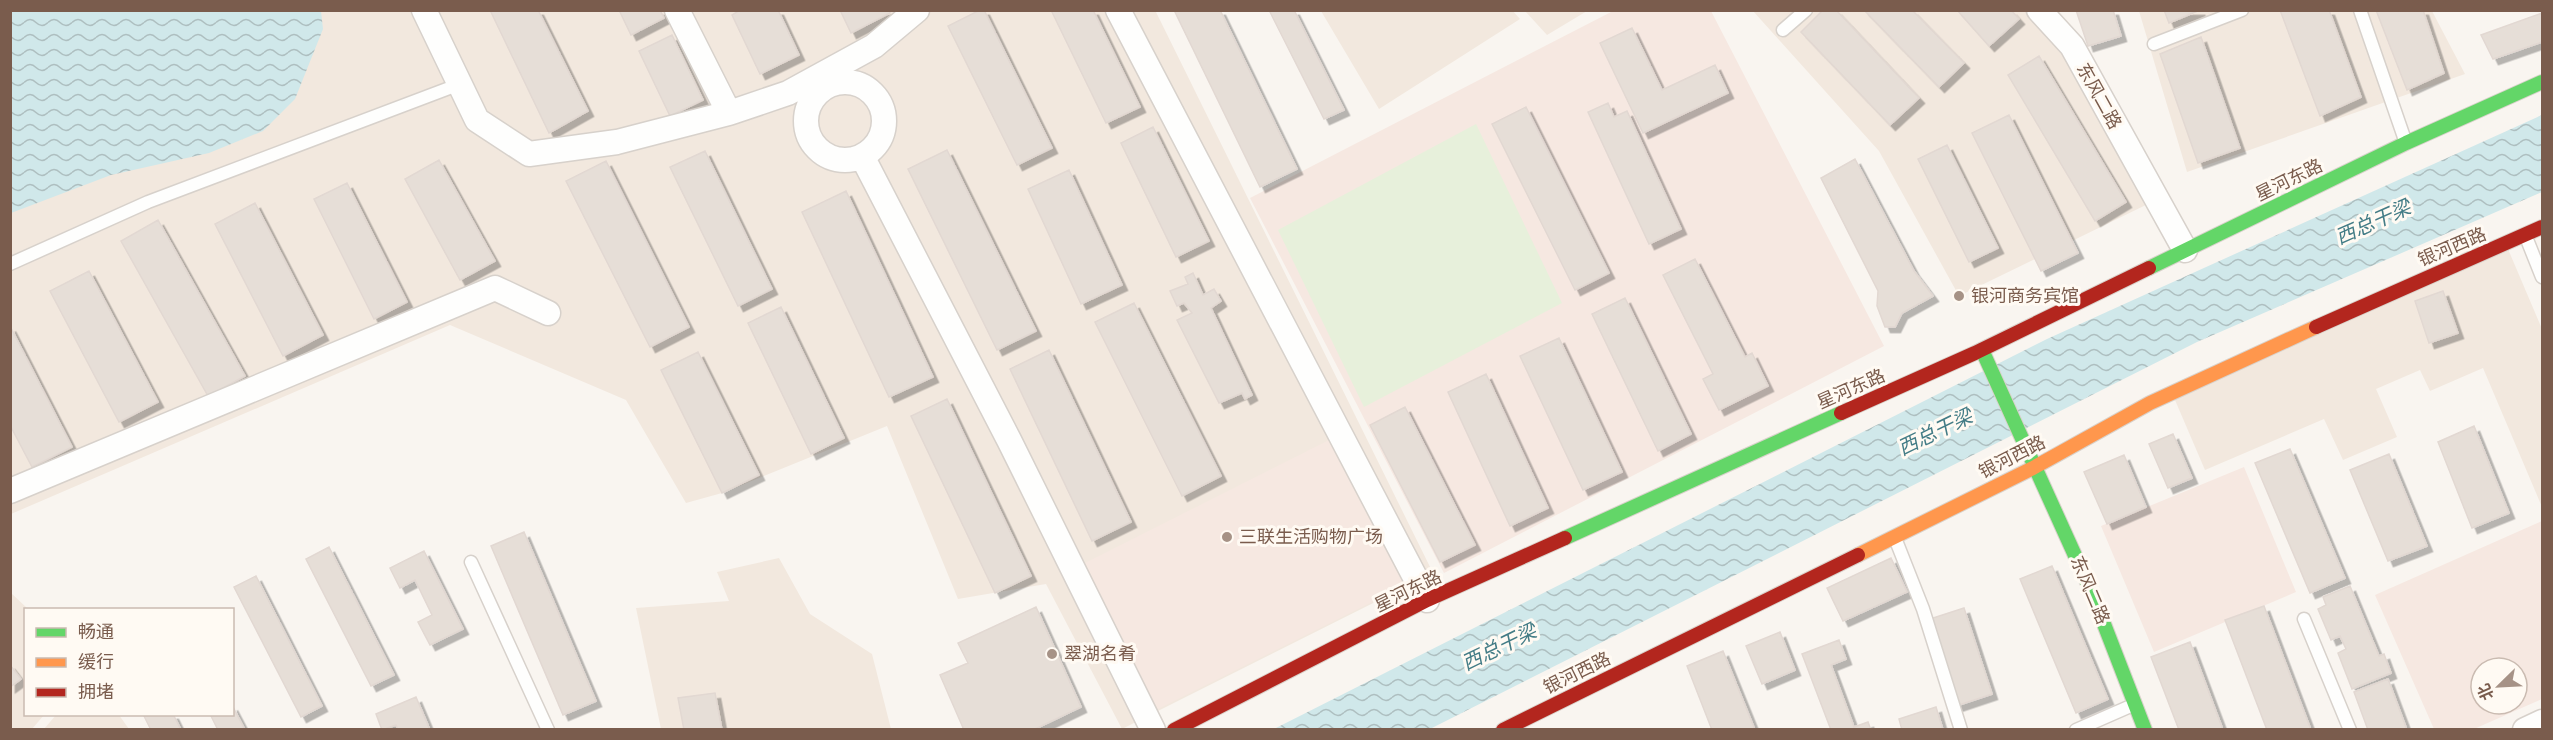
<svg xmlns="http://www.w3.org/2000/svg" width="2553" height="740" viewBox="0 0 2553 740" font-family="Poppins,'Noto Sans SC',sans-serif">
  <defs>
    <pattern id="water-waves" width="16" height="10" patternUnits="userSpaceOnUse" patternTransform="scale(1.5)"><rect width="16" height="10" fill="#d0e8ea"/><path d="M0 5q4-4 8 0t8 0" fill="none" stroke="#aebfc0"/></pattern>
    <filter id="shadow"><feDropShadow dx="5.5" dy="5.5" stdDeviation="0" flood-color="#0004"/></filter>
  </defs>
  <rect width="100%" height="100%" fill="#f9f5f0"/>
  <path fill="#f2e8de" d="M1155 10 1433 573 1122 729 1046 584 958 599 887 426 722 493 686 503 626 400 450 325 11 514V11Z
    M1512 10 1520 19 1379 109 1321 11Z
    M1525 11H1587L1547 35Z
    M1753 11H2027L2079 70 2152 202 1959 296 1879 151Z
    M2139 11H2432L2465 74 2187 172Z
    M2508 249 2542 329V507L2483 368 2430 391 2420 370 2376 389 2397 437 2343 460 2324 419 2205 470 2172 393Z
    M779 558 810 614 872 654 891 729H661L636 608 729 601 717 572Z
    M10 592 28 609 26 610V714L44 715 32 729H11Z
    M56 715H119L129 729H44Z"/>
  <path fill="#f6e8e1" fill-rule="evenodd" d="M1613 11H1711L1884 346 1444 573 1250 198Z
    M1333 438 1406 585 1156 710 1083 564Z
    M2244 467 2296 592 2154 652 2101 526Z
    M2542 521V699L2474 729H2434L2375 595ZM2481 668H2517V704H2481Z"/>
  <path fill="#e7f0db" d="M1476 124 1562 303 1364 407 1278 230Z"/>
  <path fill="url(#water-waves)" d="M11 10 321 11 323 29 295 99 263 131 209 153 111 175 11 213Z
    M2542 115V192L2197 342 1430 729 1272 730 2047 339Z"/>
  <path fill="#e6ded7" stroke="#e2d8d2" stroke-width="1.5" filter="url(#shadow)" d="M490 10H538L588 111 549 133Z
    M619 10H660L664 18 631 35Z
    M740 10H778L799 55 760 74 732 15Z
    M840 10H889L890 13 851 33Z
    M980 10H984L1052 148 1017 165 948 26Z
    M1051 10H1093L1140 107 1106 123Z
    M1174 10H1220L1297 169 1260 187Z
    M1269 10H1294L1344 110 1324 119Z
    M1823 10H1836L1919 98 1890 125 1801 32Z
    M1864 10H1912L1964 63 1939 87Z
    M1957 10H2011L2019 19 1989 46Z
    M2076 10H2113L2121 36 2088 46Z
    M2164 10H2200L2169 23Z
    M2280 10H2329L2361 97 2320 116Z
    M2376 10H2423L2444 73 2407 90Z
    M2542 13V42L2493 59 2481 35Z
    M1632 28 1662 90 1715 65 1728 93 1643 133 1600 43Z
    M672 35 703 100 670 116 639 51Z
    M2201 37 2240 148 2198 163 2160 54Z
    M2039 56 2126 202 2095 221 2008 75Z
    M1608 103 1614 117 1627 111 1681 229 1649 244 1588 112Z
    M1526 107 1609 273 1575 290 1492 124Z
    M2009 115 2078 253 2041 271 1972 133Z
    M1153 127 1209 241 1176 257 1121 143Z
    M1947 145 1998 248 1969 262 1918 159Z
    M947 150 1036 331 997 350 908 169Z
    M705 151 772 289 738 306 670 167Z
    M1855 159 1914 271 1933 296 1902 313 1895 327H1885L1877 306 1878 291 1821 178Z
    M439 160 495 261 460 280 405 179Z
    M606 161 689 327 650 347 566 181Z
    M1069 170 1122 285 1081 304 1028 189Z
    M347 183 407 302 374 319 314 199Z
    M846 191 933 377 889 397 802 212Z
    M255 203 323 335 283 356 215 224Z
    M158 220 245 376 208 396 121 241Z
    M1695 259 1745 357 1752 353 1768 386 1719 410 1703 379 1713 374 1663 275Z
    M89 271 158 402 119 422 50 291Z
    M1193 273 1203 295 1214 289 1221 301 1211 308 1252 395 1245 399 1242 393 1219 403 1177 320 1192 313 1184 303 1177 306 1170 291 1188 284 1185 277Z
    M2443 291 2458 333 2429 343 2415 301Z
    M1625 298 1691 434 1658 451 1592 314Z
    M1134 303 1221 476 1182 496 1095 322Z
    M781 307 844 438 811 454 748 323Z
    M10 326 72 447 32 467 10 425Z
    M1559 338 1622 472 1583 490 1520 356Z
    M1049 350 1131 522 1092 541 1010 369Z
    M698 352 759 475 722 493 661 370Z
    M1486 374 1548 508 1510 526 1448 392Z
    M947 399 1031 576 995 593 911 416Z
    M1405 407 1475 545 1440 562 1370 425Z
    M2474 426 2509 513 2472 528 2438 442Z
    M2173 434 2192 478 2168 488 2149 444Z
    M2290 449 2345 578 2310 593 2255 463Z
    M2389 454 2427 546 2388 561 2350 470Z
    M2124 455 2146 507 2107 524 2084 472Z
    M524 532 596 701 563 715 491 546Z
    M329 547 394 675 371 686 306 559Z
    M424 551 463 629 430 645 418 622 432 615 415 580 400 588 390 568Z
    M1891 558 1907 592 1843 621 1827 588Z
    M2052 566 2108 699 2076 713 2020 579Z
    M256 576 322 706 301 717 234 587Z
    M2350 586 2379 656 2384 654 2391 673 2352 689 2338 653 2346 649 2340 636 2331 640 2318 609 2326 605 2323 597Z
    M2264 606 2311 730H2267L2225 620Z
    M1036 607 1081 707 1033 730H964L940 675 968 663 958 643Z
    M1964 608 1992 694 1956 706 1927 620Z
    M1780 632 1795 670 1762 684 1746 646Z
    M1839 640 1846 659 1831 665 1854 727 1868 722 1871 730H1831L1802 654Z
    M2190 642 2223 730H2179L2151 657Z
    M1723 651 1755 730H1712L1687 666Z
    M10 665 21 679 10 687Z
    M2388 679 2407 730H2368L2354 692Z
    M715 693 722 730H684L678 698Z
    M416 697 430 730H398L396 725 382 730 376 714Z
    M232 705 245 730H218L210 714H232Z
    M1936 707 1943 730H1902L1899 719Z
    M143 714H173L181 730H151Z"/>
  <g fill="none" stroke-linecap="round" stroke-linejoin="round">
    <defs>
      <path id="lane" d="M2360 10 2406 143
        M1783 30 1806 10
        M2154 44 2242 10
        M2526 237 2542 277
        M10 264 148 202 460 84
        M1895 538 1923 609 1961 730
        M471 562 548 730
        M2304 619 2350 730
        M2076 730 2133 705"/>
      <path id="street" d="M424 10 477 120 529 154 617 142 729 113
        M677 10 729 113 788 93 874 46 917 10
        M1118 10 1427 600
        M2039 10 2072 46 2185 250
        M806 121a39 39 0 1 1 78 0a39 39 0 1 1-78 0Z
        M863 158 1009 440 1153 730
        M10 491 495 288 548 313
        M2525 730 2542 722"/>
      <path id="fast" d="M2149 268 2406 143 2542 82
        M1982 350 2092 593 2145 730
        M1565 538 1841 413"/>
      <path id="slow" d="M1858 555 2033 468 2150 403 2316 327"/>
      <path id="jam" d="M2316 327 2542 227
        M1841 413 1975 353 2149 268
        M1174 730 1427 600 1565 538
        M1503 730 1858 555"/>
    </defs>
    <use href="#lane" stroke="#d7d1cb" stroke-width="15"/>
    <use href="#street" stroke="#d7d1cb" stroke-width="27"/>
    <use href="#fast" stroke="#d9d2cb" stroke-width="16"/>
    <use href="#slow" stroke="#d9d2cb" stroke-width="16"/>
    <use href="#jam" stroke="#d9d2cb" stroke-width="16"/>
    <use href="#lane" stroke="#fefefd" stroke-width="12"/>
    <use href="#street" stroke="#fefefd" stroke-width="24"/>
    <use href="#fast" stroke="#63d668" stroke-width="14"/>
    <use href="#slow" stroke="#ff974d" stroke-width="14"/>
    <use href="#jam" stroke="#b3261e" stroke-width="14"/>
  </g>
  <g fill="#a69286" stroke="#fffaf3" stroke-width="2">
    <circle cx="1959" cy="296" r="6"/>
    <circle cx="1227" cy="537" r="6"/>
    <circle cx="1052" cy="654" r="6"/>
  </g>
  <g text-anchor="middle" stroke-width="6" stroke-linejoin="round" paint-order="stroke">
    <g font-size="18" fill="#7a5c4d" stroke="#fffaf3">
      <text transform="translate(2099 96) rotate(61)" y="6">东风二路</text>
      <text transform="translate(2289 180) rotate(-26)" y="6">星河东路</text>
      <text transform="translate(2452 247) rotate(-23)" y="6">银河西路</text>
      <text transform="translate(1851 389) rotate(-24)" y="6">星河东路</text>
      <text transform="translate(2012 457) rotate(-27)" y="6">银河西路</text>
      <text transform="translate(2090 590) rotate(67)" y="6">东风二路</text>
      <text transform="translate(1408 591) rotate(-26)" y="6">星河东路</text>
      <text transform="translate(1577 673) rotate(-26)" y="6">银河西路</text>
    </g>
    <g font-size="18" fill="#7a5c4d" stroke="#fffaf3" text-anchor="start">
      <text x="1971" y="302">银河商务宾馆</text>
      <text x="1239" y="543">三联生活购物广场</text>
      <text x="1064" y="660">翠湖名肴</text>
    </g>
    <g font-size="20" font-style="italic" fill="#437c86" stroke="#fffaf3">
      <text transform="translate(2373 222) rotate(-24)" y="7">西总干梁</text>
      <text transform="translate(1935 432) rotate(-26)" y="7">西总干梁</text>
      <text transform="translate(1499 647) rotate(-26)" y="7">西总干梁</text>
    </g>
  </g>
  <rect width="2553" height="740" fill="none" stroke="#7a5c4d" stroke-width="24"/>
  <rect x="24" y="608" width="210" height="108" fill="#fffaf3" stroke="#cabbb1" stroke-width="1.5"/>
  <rect x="36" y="628" width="30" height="9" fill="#63d668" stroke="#cabbb1" stroke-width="1.5"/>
  <text x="78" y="638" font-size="18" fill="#7a5c4d">畅通</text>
  <rect x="36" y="658" width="30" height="9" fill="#ff974d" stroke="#cabbb1" stroke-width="1.5"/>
  <text x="78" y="668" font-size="18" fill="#7a5c4d">缓行</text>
  <rect x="36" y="688" width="30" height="9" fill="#b3261e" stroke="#cabbb1" stroke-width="1.5"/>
  <text x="78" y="698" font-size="18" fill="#7a5c4d">拥堵</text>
  <g transform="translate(2499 686) rotate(246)"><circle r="28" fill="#fffaf3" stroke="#cabbb1" stroke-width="1.5"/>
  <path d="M0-4.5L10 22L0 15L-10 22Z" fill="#a69286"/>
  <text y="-9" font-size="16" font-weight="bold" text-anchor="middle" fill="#7a5c4d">北</text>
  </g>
</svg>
